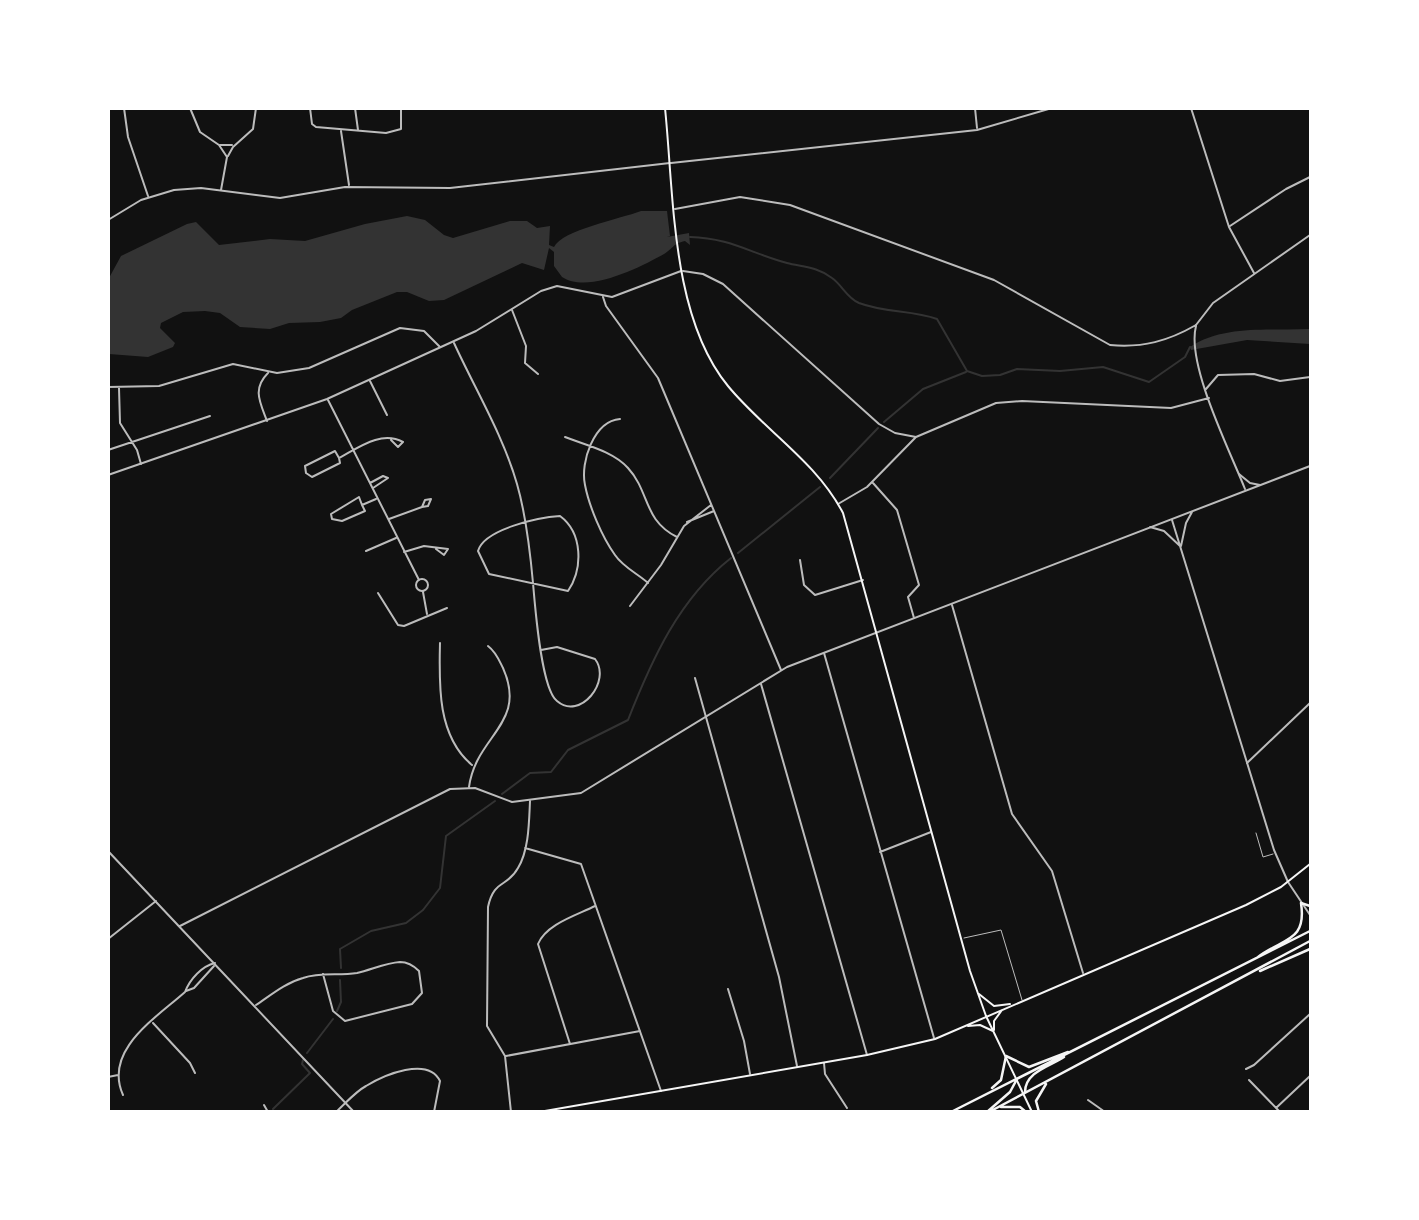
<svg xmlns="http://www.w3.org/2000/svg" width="1419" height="1220" viewBox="0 0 1419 1220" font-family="Signika,sans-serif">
  <rect width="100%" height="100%" fill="#111"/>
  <path fill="#333" d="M641 211H667L670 236 667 237 689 233 690 245 685 241C672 244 674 248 664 254 641 267 588 294 562 277L554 266V252L549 248 544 270 522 263 444 300 429 301 407 292H397L352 310 341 318 320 322 289 323 270 329 240 327 220 313 205 311 183 312 161 323 160 328 175 343 173 347 148 357 109 354V278L121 256 187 224 196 222 219 245 270 239 305 241 365 224 407 216 425 220 444 235 453 238 510 221H527L537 228 550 226 549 245 554 247C562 230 620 219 641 211Z
    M1310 329V344L1247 340 1191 350 1190 347C1224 324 1272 331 1310 329Z"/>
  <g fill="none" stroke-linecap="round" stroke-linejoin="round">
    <path stroke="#333" stroke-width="2" d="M690 237C730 238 750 253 787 263 803 267 818 267 832 278 842 285 847 298 859 303 885 313 912 310 937 319L967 371 982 376 1000 375 1017 369 1060 371 1103 367 1149 382 1185 357 1190 347
      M884 422 923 389 966 372
      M830 478 878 428
      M738 553 820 487
      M502 794 530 773 551 772 568 750 628 720C652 659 679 599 731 558
      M341 968 340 949 371 931 406 923 423 910 440 888 446 836 495 801
      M337 1011 341 1002 340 980
      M307 1053 333 1019
      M273 1109 310 1073 302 1064 303 1060"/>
    <path stroke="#bcbcbc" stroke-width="1" d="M1256 833 1263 857 1273 854
      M964 938 1001 930 1022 1000"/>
    <path stroke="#bcbcbc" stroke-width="2" d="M124 108 128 137 148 196
      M190 108 200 132 219 145 227 157 221 190
      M310 108 312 124 316 127 386 133 401 129V108
      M355 108 358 130
      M975 108 977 128
      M1191 108 1229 227 1254 273
      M341 131 349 185
      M220 145H232
      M228 156 233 147 253 129 256 108
      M675 209 740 197 790 205 994 280 1110 345C1143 348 1168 341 1196 325
      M108 220 141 200 174 190 201 188 280 198 345 187 450 188 670 163
      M1230 226 1286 189 1310 177
      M683 271 703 274 723 284 879 424 895 433 916 437
      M603 297 606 306 658 378 781 670
      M512 310 526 346 525 363 538 374
      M1196 326C1186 364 1230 451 1245 489
      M454 343C475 389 503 435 517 484 526 515 530 550 533 583 535 605 541 689 557 701 580 721 612 681 595 659L557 647 541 650
      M370 381 387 415
      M108 387 159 386 233 364 277 373 309 368 400 328 424 331 440 347
      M119 388 120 423 137 450 141 464
      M1206 389 1218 375 1254 374 1280 381 1310 377
      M328 400 419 580
      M620 419C594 421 580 462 585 485 589 506 602 537 615 555 623 567 638 574 648 583
      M267 421C260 402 252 389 268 373
      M565 437C585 445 613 451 628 468 650 492 643 520 677 537
      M108 450 210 416
      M339 458 340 463 312 477 306 473 305 466 335 451 339 458C358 448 381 430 403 442L398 447 391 440
      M370 483 383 476 388 478 373 488
      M873 483 897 510 919 585 908 597 914 618
      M838 504 867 487 916 437 996 403 1022 401 1171 408 1209 398
      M362 505 359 497 331 514 332 519 342 521 365 511 362 505 376 499
      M560 516C583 533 583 569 568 591L489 574 478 551C484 529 540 517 560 516Z
      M389 519 422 507 425 500 431 499 428 506 422 507
      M687 522 714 511
      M366 551 396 538
      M404 552 424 546 448 549 444 555 436 549
      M800 560 804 585 815 595 863 580
      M416 585a6 6 0 1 1 12 0a6 6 0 1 1-12 0Z
      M423 592 427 614
      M378 593 398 625 404 626 447 608
      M952 605 1012 814 1052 871 1083 973
      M630 606 661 565 684 526 711 505
      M440 643C439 684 437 736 472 765
      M824 653 934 1038
      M695 678 779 977 797 1066
      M761 684 867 1055
      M1247 763 1310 703
      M469 787C476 735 528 724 503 668 499 660 496 652 488 646
      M525 848 581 864 661 1091
      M880 852 931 832
      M108 939 156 901
      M728 989 744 1041 750 1074
      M186 991 194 988 214 966
      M256 1005C271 995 285 983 303 978 320 972 339 976 357 973 371 970 385 963 400 962 408 962 413 965 419 971L422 993 412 1004 345 1021 333 1011 323 974
      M153 1023 190 1063 195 1073
      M570 1044 538 944C546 924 577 915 595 906
      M506 1056 640 1031
      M824 1063 825 1074 847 1108
      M1246 1069 1254 1065 1310 1014
      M108 1077 118 1075
      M1249 1080 1280 1112
      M123 1095C103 1050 156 1018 185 992 190 979 202 966 215 963
      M1088 1100 1105 1112
      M264 1105 268 1112
      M1276 1108 1310 1076
      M336 1112C346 1103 355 1092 366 1086 384 1075 428 1056 440 1081L434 1112
      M511 1112 505 1056 487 1026 488 907C494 879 507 888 518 868 529 850 529 822 530 801"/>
    <path stroke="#bcbcbc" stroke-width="2" d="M671 163 977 130 1052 108
      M1196 325 1213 303 1310 235
      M1239 474 1250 483 1260 485
      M108 475 327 399 476 331 541 291 557 286 612 297 681 271
      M1172 520 1274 850 1288 882 1310 915
      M1150 527 1164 531 1180 546
      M1181 546 1186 523 1192 512
      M108 851 354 1112
      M180 926 450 789 475 788 512 802 581 793 787 667 1310 466"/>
    <path stroke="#f5f5f5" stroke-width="2" d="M665 108C674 195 671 317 728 386 764 430 816 461 843 513L970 971 986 1016 1032 1112
      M979 994 994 1006 1010 1004
      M968 1026 980 1025 993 1031
      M994 1030V1021L1002 1010
      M539 1112 867 1055 935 1039 1246 905 1281 887 1310 864"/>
    <path stroke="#f5f5f5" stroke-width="2.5" d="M1258 957C1283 938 1307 942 1301 903L1310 906
      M1260 971 1310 949
      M992 1088 1001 1080 1006 1056 1029 1067 1068 1052
      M1025 1092C1025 1072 1050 1066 1064 1057
      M1001 1107H1020L1026 1112
      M951 1112 1310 931
      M987 1112 1010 1092 1017 1079
      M989 1112 1310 941
      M1039 1112 1036 1101 1046 1084"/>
  </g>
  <rect width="1419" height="1220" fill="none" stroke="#ffffff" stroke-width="220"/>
</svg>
